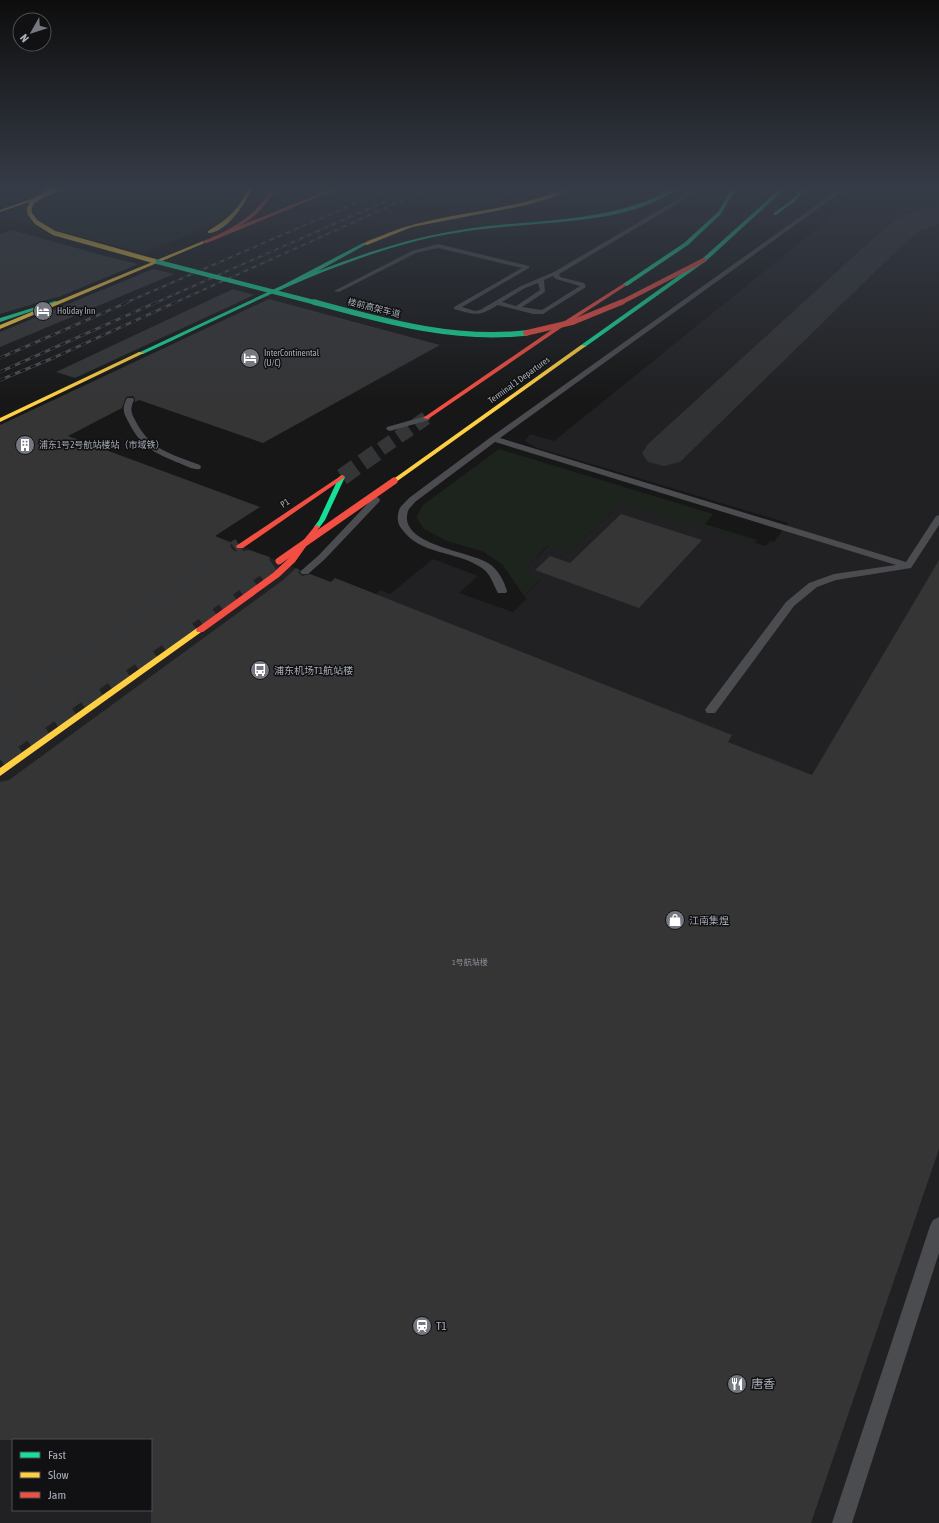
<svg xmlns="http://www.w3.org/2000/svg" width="939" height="1523" viewBox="0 0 939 1523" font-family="'Asap Condensed','Noto Sans SC',sans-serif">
  <rect width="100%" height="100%" fill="#171717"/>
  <path fill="#212123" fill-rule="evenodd" d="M869 187H939V1523H0V692L226 540 330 582 335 578 376 594 380 590 390 594 433 559 478 576 459 593 513 612 527 598 524 596 541 580 522 573 548 546 568 553 622 502 766 546 770 541 774 542 788 523 535 447 525 441 530 434 554 441ZM13 1440H151V1510H13Z"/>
  <path fill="#1d241e" d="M83 187H242L241 199 224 216 192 234 144 253 9 218 0 221V216L23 207Z
    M284 187H329L267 213 263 212 277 200Z
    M499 449 713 514 705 524 757 540 754 543 622 502 568 553 547 546 522 573 541 579 524 596 502 564 484 552 447 541 424 529 416 517 423 505Z"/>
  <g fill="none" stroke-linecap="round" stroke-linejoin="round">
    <path fill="#313233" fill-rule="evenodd" d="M939 206V224L920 230 889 258 680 462 664 466 648 462 642 453 648 444 867 244 898 218 910 213Z"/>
  </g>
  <path fill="#353536" d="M12 230 105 256 138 264 59 297H57L0 314V234Z
    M153 269 174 274 0 347V332Z
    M233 289 254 295 75 378 56 372Z
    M269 299 440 345 263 443 139 400 135 402V399L133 396 126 397 122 408 68 436 260 507 215 536 232 543 230 546 234 551 240 552 249 550 270 557 269 562 272 567 0 760V425Z
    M621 514 702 540 639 608 535 570 550 556 570 563Z
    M939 560V1149L811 1523H151V1440H0V782L9 780 283 580 296 568 300 570 298 572 302 576 310 574 331 582 335 578 732 735 728 742 812 775Z"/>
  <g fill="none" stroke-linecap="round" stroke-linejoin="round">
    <path stroke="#343537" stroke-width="14" stroke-dasharray="14 7" stroke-linecap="butt" d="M381 449 426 418"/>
    <path stroke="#343537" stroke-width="17" stroke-dasharray="17 8" stroke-linecap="butt" d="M342 477 383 448
      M111 633 240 546
      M178 633 279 561"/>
    <path stroke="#343537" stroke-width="22" stroke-dasharray="22 11" stroke-linecap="butt" d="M0 708 113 632
      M0 759 179 632"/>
    <path fill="#4b4c50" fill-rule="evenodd" d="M693 187H699L682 201 559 274 560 277 584 283 586 287 543 314H533L498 305C478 317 476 315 454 309V307L522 268 438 248 416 253 339 292 334 291 412 251 438 244 529 266V268L462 307 475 311 480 310 521 286 554 272 678 199ZM553 276 556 279 580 286 542 310 522 307 545 292 544 280ZM538 283 540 290 516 306 502 302 525 288Z
      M842 187H848L500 438 906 562 936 516 939 515V525L911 568 836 580 817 587 794 606 715 713H707L705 710 707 707 786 602 809 583 834 574 896 565 495 442 415 502C413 505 409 508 408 511 397 545 470 551 488 563 498 569 504 581 507 591L506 593H498C493 584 491 574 482 568 456 550 420 556 401 528 397 523 397 516 399 510 401 505 406 502 409 498L491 437Z
      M127 398H133L134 400C130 408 131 413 135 420 150 450 171 454 200 465L201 467 200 469C193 470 186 466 179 463 154 453 140 446 128 421 123 413 122 407 127 398Z
      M426 416 430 418 429 420 390 431 386 429 387 427Z
      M376 497 379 498 380 500 379 502 325 559 308 574H302L300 572 302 570 319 555 373 498Z
      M939 1217V1253L852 1523H832L930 1226 933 1220Z"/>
    <path fill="#16e098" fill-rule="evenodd" d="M675 187H680C637 219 577 220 526 225 489 228 452 232 416 241 320 266 232 313 143 354L138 353 283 285 363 243 367 244 318 271C362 254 407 239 454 231 526 218 610 226 675 187Z
      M733 187H737L721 214 688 245 627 286H623V284L684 243 718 212Z
      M782 187H787L706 261 585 347H581V345L702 259Z
      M803 187H807L795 201 776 215H774V213L793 199Z
      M55 301 59 302 0 322V318Z
      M342 475 345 477 325 520 319 528H315L314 527 319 520 339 477Z"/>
    <path fill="#ffcf43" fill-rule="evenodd" d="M66 187H73L0 212V210Z
      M248 187H252C247 203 226 233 208 233V231C227 220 241 208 248 187Z
      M568 187H574L551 198 527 205 412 227 367 245 363 244C370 239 380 237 388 233 446 211 511 213 568 187Z
      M203 241 207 242 0 329V325Z
      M581 345 586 346 396 482H392V480Z
      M139 352 144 353 0 422V418Z
      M197 628H200L204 630 0 776V768Z"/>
    <path fill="#f24e42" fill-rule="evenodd" d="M272 187H276C267 205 255 218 237 227L336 187H342L207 243H203V241C231 230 258 215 272 187Z
      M623 284 627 285 564 326 428 419 423 418 560 324Z
      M342 475 344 476V478L243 548H237L236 546Z
      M317 525 320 527 319 528 295 562 279 577 203 632H197L196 630 197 628 273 573 289 558 315 526Z"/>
    <defs>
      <path id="rail-far1" d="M125 303 393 187
        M155 303 411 190
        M174 303 421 192"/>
      <path id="rail" d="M0 358 128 302
        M0 372 157 302
        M0 380 53 358 176 302"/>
    </defs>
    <use href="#rail-far1" stroke="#4b4c4f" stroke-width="2"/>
    <use href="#rail" stroke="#4b4c4f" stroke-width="3"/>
    <use href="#rail-far1" stroke="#111113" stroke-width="1.5" stroke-dasharray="4.5" stroke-linecap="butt"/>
    <use href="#rail" stroke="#111113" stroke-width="2" stroke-dasharray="5.5" stroke-linecap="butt"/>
    <path stroke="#16e098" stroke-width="4.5" d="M154 261 317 303"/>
    <path stroke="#16e098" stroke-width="5.5" d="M314 302C384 321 453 341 526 333"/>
    <path stroke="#ffcf43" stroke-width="4.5" d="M56 187 32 202 29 209 30 214 36 222 54 233 154 261"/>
    <path stroke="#f24e42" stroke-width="4.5" d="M620 303 704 260"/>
    <path stroke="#f24e42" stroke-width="5.5" d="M526 333 573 322 622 302"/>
    <path stroke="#f24e42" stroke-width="7" d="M279 561 394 481"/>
  </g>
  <linearGradient id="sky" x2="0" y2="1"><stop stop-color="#0d0d0d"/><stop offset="0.47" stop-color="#363c47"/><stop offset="1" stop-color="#363c47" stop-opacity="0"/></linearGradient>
  <rect width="939" height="401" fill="url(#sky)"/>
  <defs>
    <symbol id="hotel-disc" viewBox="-11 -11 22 22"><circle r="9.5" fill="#757880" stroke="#111113"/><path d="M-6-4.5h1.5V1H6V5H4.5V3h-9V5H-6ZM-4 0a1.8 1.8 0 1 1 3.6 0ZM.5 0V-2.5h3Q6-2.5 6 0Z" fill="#fff"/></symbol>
    <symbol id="building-disc" viewBox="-11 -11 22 22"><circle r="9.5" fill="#757880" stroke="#111113"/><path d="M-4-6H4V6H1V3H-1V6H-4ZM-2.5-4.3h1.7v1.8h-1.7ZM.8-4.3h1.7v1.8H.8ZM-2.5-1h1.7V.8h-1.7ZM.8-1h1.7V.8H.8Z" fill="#fff"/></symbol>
    <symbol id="bus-disc" viewBox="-11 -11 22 22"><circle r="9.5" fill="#757880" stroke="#111113"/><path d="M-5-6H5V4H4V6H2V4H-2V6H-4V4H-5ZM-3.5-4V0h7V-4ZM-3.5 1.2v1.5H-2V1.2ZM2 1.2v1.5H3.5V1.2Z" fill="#fff"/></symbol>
    <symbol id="shop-disc" viewBox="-11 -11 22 22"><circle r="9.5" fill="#757880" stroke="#111113"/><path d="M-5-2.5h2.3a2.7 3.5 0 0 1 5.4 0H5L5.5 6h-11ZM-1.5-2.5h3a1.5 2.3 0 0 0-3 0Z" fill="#fff"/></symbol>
    <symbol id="station-disc" viewBox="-11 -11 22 22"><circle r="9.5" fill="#757880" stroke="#111113"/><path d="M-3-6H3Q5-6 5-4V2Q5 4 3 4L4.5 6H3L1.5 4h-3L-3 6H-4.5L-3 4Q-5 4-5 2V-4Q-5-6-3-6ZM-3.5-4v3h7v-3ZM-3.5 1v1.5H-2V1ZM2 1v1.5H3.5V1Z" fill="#fff"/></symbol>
    <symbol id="restaurant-disc" viewBox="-11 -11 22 22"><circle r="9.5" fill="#757880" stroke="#111113"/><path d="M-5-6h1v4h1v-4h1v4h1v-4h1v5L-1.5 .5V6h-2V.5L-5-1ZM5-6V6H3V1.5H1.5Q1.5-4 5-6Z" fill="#fff"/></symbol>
  </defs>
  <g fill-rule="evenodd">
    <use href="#hotel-disc" x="32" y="300" width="22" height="22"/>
    <use href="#hotel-disc" x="239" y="347" width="22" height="22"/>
    <use href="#building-disc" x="14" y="434" width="22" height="22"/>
    <use href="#bus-disc" x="249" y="659" width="22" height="22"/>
    <use href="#shop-disc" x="664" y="909" width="22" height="22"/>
    <use href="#station-disc" x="411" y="1315" width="22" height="22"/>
    <use href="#restaurant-disc" x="726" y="1373" width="22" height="22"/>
  </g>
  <g text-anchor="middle" stroke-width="3" stroke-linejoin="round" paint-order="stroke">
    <g font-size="8" fill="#8b8f98">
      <text x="470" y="965">1号航站楼</text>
    </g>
    <g font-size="9" fill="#a8adb8" stroke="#111113">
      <text transform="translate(374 308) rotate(14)" y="3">楼前高架车道</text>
      <text transform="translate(519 380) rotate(-36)" y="3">Terminal 1 Departures</text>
      <text transform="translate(285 503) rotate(-34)" y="3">P1</text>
    </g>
    <g font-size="9" fill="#a8adb8" stroke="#111113" text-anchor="start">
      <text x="57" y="314">Holiday Inn</text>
      <text x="264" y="356">InterContinental<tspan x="264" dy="10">(U/C)</tspan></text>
      <text x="39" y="448">浦东1号2号航站楼站（市域铁）</text>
    </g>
    <g font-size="10" fill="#a8adb8" stroke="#111113" text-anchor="start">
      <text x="274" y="674">浦东机场T1航站楼</text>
      <text x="689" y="924">江南集煌</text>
    </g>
    <g font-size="12" fill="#a8adb8" stroke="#111113" text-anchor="start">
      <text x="436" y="1330">T1</text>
      <text x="751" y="1388">唐香</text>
    </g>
  </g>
  <rect x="12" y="1439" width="140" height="72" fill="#111113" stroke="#4d4f55"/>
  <rect x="20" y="1452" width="20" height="6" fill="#16e098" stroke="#4d4f55"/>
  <text x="48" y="1459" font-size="12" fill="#a8adb8">Fast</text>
  <rect x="20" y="1472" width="20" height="6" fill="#ffcf43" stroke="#4d4f55"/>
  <text x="48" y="1479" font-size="12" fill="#a8adb8">Slow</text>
  <rect x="20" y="1492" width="20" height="6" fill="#f24e42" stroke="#4d4f55"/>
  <text x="48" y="1499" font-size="12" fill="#a8adb8">Jam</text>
  <g transform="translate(32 32) rotate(231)"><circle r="19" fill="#111113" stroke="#4d4f55"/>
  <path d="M0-3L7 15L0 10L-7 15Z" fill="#757880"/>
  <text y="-6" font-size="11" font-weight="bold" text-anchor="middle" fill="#a8adb8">N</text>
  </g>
</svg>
